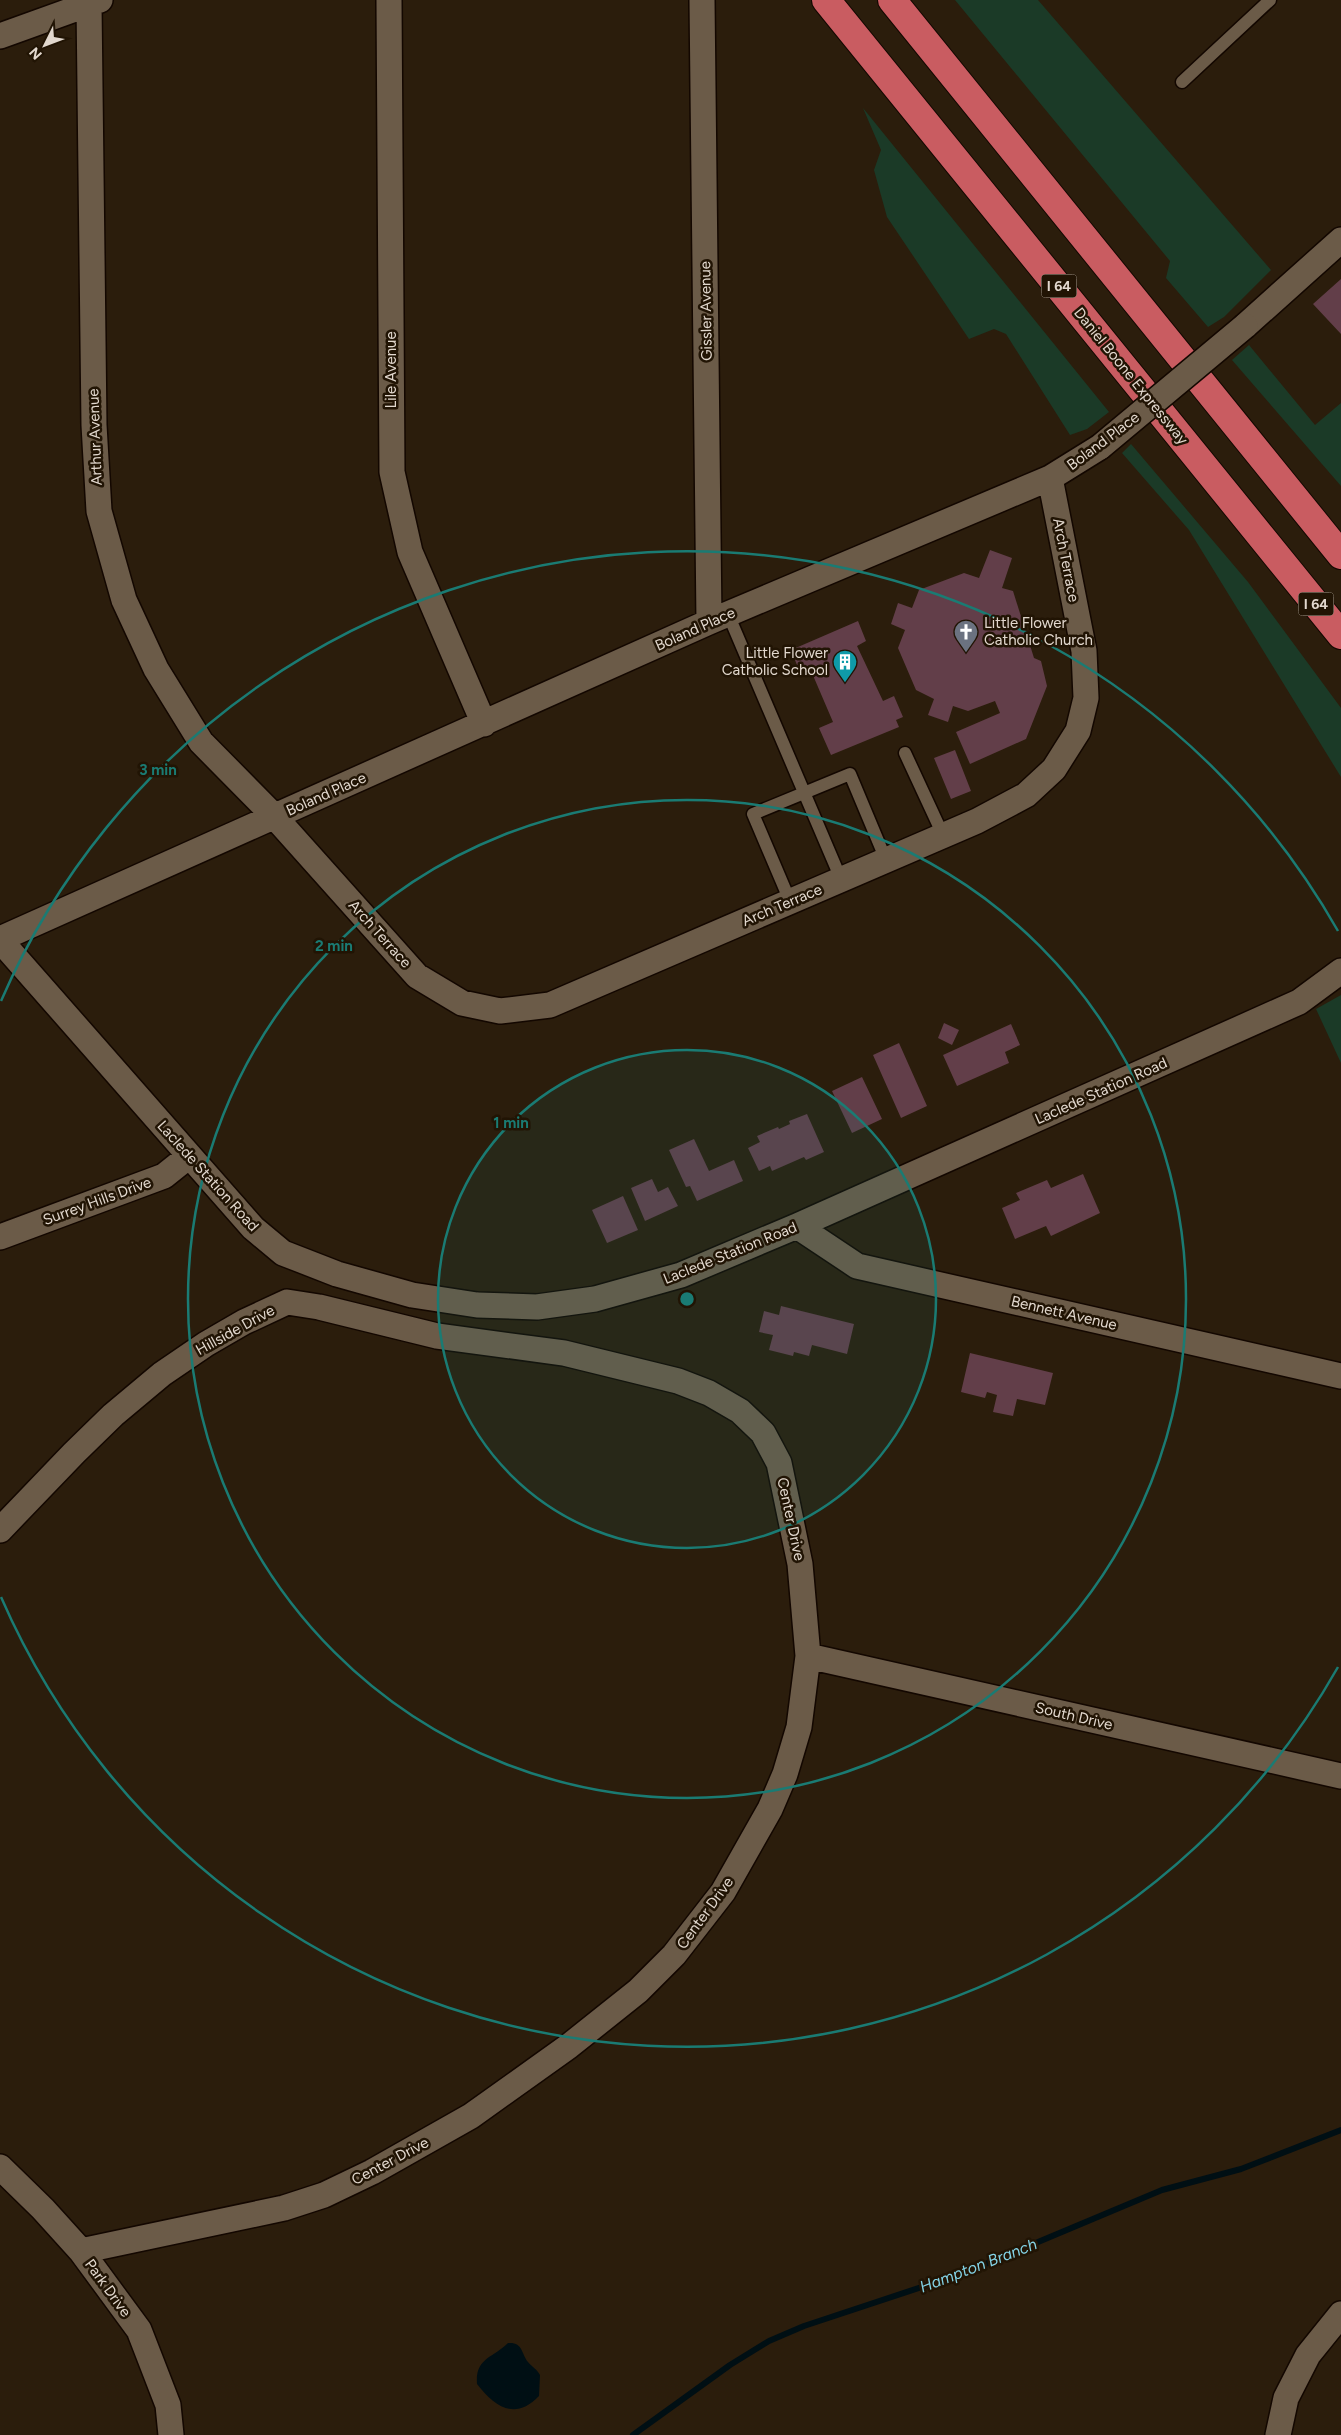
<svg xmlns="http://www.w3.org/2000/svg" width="1341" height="2435" viewBox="0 0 1341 2435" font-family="Figtree,sans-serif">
  <rect width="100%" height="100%" fill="#2b1d0c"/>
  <path fill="#1b3a27" d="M955 0H1038L1271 270 1224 317 1208 327 1166 278 1170 261Z
    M863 108 1109 412 1087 429 1070 435 1006 334 994 329 969 339 887 217 874 170 881 150Z
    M1249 345 1315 425 1341 403V486L1232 360Z
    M1131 444 1248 582 1341 708V777L1189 530 1122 453Z
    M1341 995V1063L1316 1009Z"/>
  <path fill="#000f14" d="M508 2343C523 2342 521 2353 528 2362 532 2367 537 2369 540 2375L539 2396C515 2421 495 2407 477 2384 475 2358 493 2358 508 2343Z"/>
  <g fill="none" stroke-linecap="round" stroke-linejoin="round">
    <path stroke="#000f14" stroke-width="6" d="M633 2435 730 2365 769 2341 804 2326 964 2273 1162 2190 1241 2169 1341 2130"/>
  </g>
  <path fill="#623e49" d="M1341 279V334L1313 304Z
    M990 550 1012 558 1002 588 1013 591 1034 658 1041 661 1047 686 1026 739 970 764 956 732 1000 713 995 701 968 711 953 706 948 722 928 715 934 699 916 690 898 648 905 630 891 624 898 603 912 608 919 590 964 573 979 578Z
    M858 621 866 641 857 646 883 701 894 696 903 717 896 720 899 727 831 755 819 728 833 722 809 666 799 670 791 650Z
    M955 750 971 791 951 799 934 758Z
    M944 1023 959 1030 952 1045 938 1038Z
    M1011 1024 1020 1045 1005 1052 1009 1063 957 1086 943 1055Z
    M899 1043 927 1106 901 1118 873 1055Z
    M862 1077 882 1119 852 1133 832 1091Z
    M807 1114 824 1152 806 1160 804 1157 772 1171 770 1166 759 1171 748 1148 760 1142 757 1136 778 1127 779 1129 790 1124 789 1121Z
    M694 1139 709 1171 734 1160 743 1181 697 1201 690 1186 686 1187 669 1150Z
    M1083 1174 1100 1213 1051 1236 1046 1226 1015 1239 1002 1208 1020 1200 1016 1193 1047 1180 1051 1188Z
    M652 1179 658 1192 668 1187 678 1206 645 1221 631 1188Z
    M623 1196 638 1230 607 1243 592 1210Z
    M781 1306 854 1324 847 1354 812 1345 809 1356 794 1352 793 1356 769 1350 773 1335 759 1332 764 1311 779 1315Z
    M970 1353 1053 1373 1045 1405 1017 1399 1013 1416 993 1412 997 1395 987 1392 985 1398 961 1392Z"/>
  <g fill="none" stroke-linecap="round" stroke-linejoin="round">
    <defs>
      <path id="lane" d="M1182 82 1270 0
        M728 614 841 879
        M905 753 943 835
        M790 901 753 814 850 774 886 860"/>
      <path id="street" d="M389 0 392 472 410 552 484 724
        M702 0 709 622
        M89 4 94 425 99 511 124 600 156 669 201 742 274 816 417 976 462 1003 500 1011 550 1005 977 821 1026 795 1054 769 1078 731 1086 698 1084 651 1050 478
        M0 36 100 0
        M1245 326 1341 240
        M0 939 709 622 1050 478 1100 447
        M0 940 253 1228 283 1253 337 1274 412 1295 477 1305 537 1307 595 1299 681 1275 797 1226 1299 1002 1341 971
        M797 1226 857 1266 1341 1376
        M0 1237 164 1176 189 1156
        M0 1530 74 1453 113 1415 162 1374 206 1344 244 1322 287 1302 319 1307 437 1336 564 1353 678 1381 709 1393 740 1411 763 1433 779 1463 800 1564 808 1656 799 1727 785 1774 770 1809 723 1892 674 1955 638 1991 569 2046 471 2116 372 2172 324 2195 284 2208 81 2251
        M808 1656 1341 1776
        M0 2167 43 2209 81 2251 139 2330 168 2405 171 2435
        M1278 2435 1286 2398 1308 2355 1341 2314"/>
      <path id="highway" d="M826 0 1341 635
        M892 0 1341 555"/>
    </defs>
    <use href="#lane" stroke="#130700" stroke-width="15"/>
    <use href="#street" stroke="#130700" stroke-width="28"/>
    <use href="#highway" stroke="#130700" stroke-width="30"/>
    <use href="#lane" stroke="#6b5b48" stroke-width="12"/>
    <use href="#street" stroke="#6b5b48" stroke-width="25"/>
    <use href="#highway" stroke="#c95c61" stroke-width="28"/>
    <defs>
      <path id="street-bridge" d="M1100 447 1245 326"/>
    </defs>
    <use href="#street-bridge" stroke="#130700" stroke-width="28" stroke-linecap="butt"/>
    <use href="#street-bridge" stroke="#6b5b48" stroke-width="25"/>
  </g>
  <circle cx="687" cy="1299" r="249" fill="#1a7b73" fill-opacity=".12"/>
  <g fill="none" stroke="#1a7b73" stroke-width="2.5">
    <circle cx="687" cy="1299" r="249"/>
    <circle cx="687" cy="1299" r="499"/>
    <path d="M1338 1667A748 748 0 0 1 1 1597M1 1001A748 748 0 0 1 1338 931"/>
  </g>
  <defs>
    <symbol id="church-pin" viewBox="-11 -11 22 30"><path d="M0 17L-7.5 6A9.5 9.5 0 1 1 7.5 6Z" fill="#6b7280" stroke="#211404"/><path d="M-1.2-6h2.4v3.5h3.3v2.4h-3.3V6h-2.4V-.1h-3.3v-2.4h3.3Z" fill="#fff"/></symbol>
    <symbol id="building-pin" viewBox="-11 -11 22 30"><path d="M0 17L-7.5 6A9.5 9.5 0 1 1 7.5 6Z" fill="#0f9aa8" stroke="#211404"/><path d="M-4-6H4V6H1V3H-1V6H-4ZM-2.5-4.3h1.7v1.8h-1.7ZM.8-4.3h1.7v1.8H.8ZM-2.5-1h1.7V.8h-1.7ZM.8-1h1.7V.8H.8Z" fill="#fff"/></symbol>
  </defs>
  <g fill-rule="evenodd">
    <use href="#church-pin" x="952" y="618" width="28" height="38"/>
    <use href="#building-pin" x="831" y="648" width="28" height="38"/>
  </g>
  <g text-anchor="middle" stroke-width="5" stroke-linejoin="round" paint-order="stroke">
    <g fill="#211404" stroke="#a89d91" stroke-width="1">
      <rect x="1041.5" y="274.5" width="35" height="23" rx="4"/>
      <rect x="1298.5" y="592.5" width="35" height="23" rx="4"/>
    </g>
    <g font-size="14" font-weight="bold" fill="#e2d8ce">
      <text x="1059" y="291">I 64</text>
      <text x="1316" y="609">I 64</text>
    </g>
    <g font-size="15" fill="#e2d8ce" stroke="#211404">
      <text transform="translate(706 311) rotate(-91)" y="5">Gissler Avenue</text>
      <text transform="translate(391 370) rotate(-90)" y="5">Lile Avenue</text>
      <text transform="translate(1131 376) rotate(51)" y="5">Daniel Boone Expressway</text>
      <text transform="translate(95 437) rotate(-92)" y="5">Arthur Avenue</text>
      <text transform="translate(1103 441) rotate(-37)" y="5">Boland Place</text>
      <text transform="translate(1066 560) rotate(79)" y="5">Arch Terrace</text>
      <text transform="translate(695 629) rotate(-24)" y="5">Boland Place</text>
      <text transform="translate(326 794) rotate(-24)" y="5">Boland Place</text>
      <text transform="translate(782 905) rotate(-23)" y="5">Arch Terrace</text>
      <text transform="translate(380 934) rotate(48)" y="5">Arch Terrace</text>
      <text transform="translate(1101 1091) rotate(-24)" y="5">Laclede Station Road</text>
      <text transform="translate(208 1176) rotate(48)" y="5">Laclede Station Road</text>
      <text transform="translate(97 1201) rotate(-20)" y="5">Surrey Hills Drive</text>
      <text transform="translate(730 1253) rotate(-22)" y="5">Laclede Station Road</text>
      <text transform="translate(1064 1313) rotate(13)" y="5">Bennett Avenue</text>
      <text transform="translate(235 1330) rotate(-29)" y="5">Hillside Drive</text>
      <text transform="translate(791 1519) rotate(78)" y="5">Center Drive</text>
      <text transform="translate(1074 1716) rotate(13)" y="5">South Drive</text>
      <text transform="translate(705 1913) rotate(-54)" y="5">Center Drive</text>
      <text transform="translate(390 2161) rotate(-28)" y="5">Center Drive</text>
      <text transform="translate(108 2288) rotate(54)" y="5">Park Drive</text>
    </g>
    <g font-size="15" fill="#e2d8ce" stroke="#211404" text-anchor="start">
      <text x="984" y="628">Little Flower<tspan x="984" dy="17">Catholic Church</tspan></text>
      <text x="828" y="658" text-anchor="end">Little Flower<tspan x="828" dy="17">Catholic School</tspan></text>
    </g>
    <g font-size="16" font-style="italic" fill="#84d3e6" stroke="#211404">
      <text transform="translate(978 2265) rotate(-21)" y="6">Hampton Branch</text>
    </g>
  </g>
  <circle cx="687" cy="1299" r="8" fill="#1a7b73" stroke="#211404" stroke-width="2.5"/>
  <g font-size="15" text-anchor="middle" font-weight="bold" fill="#1a7b73" stroke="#211404" stroke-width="5" stroke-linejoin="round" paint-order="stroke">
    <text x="158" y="775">3 min</text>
    <text x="334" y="951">2 min</text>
    <text x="511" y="1128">1 min</text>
  </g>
  <g transform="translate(45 45) rotate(228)" stroke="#211404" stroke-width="4" paint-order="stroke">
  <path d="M0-4L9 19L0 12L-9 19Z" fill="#e2d8ce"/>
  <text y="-8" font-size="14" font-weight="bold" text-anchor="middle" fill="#e2d8ce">N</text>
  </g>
</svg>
